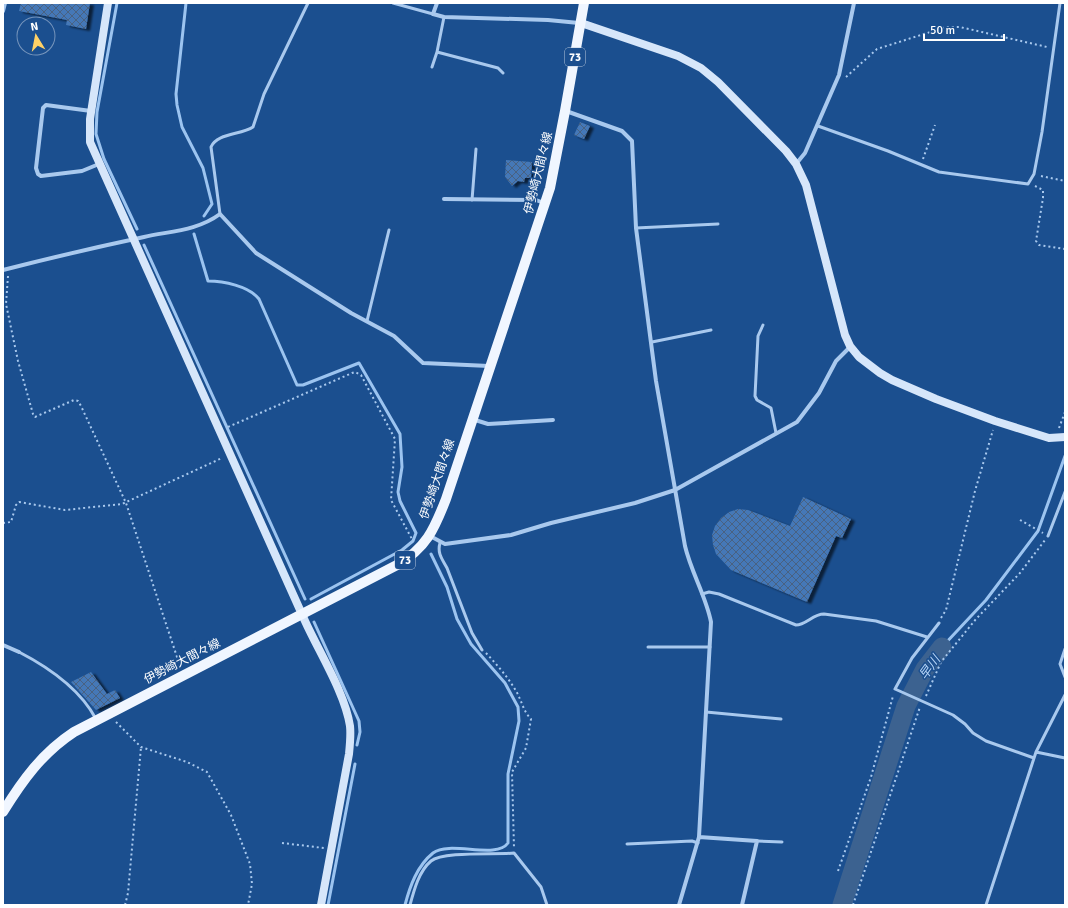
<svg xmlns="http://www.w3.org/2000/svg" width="1068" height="908" viewBox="0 0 1068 908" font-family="Signika,'Noto Sans JP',sans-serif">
  <defs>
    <pattern id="building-cross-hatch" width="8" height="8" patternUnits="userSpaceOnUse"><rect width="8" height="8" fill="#4478b7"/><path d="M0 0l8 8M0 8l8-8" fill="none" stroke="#486282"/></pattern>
    <filter id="shadow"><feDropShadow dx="4" dy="2" stdDeviation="1" flood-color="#0009"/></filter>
  </defs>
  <rect width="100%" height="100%" fill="#1b4f8f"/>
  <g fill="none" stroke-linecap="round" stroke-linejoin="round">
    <path stroke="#9cc4f0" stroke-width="3" d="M117 3 97 112 96 134 104 159 137 229
      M186 3 176 94 177 105 182 127 203 168 212 204 204 216
      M194 234 208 281C223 281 249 286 259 299L297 385H303L359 363 400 434 402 467 398 492 400 501 416 533 413 541 402 550 311 599
      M144 245 305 599
      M314 622 359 721 360 732 357 745
      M942 647 986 600 1038 531 1065 456
      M328 905 355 764
      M405 905C410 886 417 866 433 853 450 840 496 860 508 843V774L519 721 518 707 505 683 471 644 457 619 447 587 431 554"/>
    <path stroke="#3c6290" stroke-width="19" d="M842 905 906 706 925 669 942 647"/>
  </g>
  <path fill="url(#building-cross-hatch)" filter="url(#shadow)" d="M21 3H90L86 29 66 25 67 20 19 11Z
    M580 122 590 126 584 139 574 135Z
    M506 160 532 162 531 178H525L524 182 518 181 512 186 505 177Z
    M803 497 851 519 842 538 836 536 807 602 731 570 716 554 713 545 712 535 715 526 721 518 729 512 738 509 748 510 790 526Z
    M91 672 107 694 115 690 120 698 96 710 71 682Z"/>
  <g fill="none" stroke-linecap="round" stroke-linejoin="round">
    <path stroke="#a9c9ee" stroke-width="2" stroke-dasharray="2 3" stroke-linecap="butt" d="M846 77 877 49 946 27H960L1047 47
      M923 159 935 125
      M1041 176 1065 181
      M1035 186 1043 190V198L1036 241 1039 245 1065 249
      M8 276 6 304 18 361 33 414 35 417 74 400 78 401 81 406 126 503 180 666
      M228 427 352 373 355 372 361 375 395 439 391 500 413 541
      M1059 428 1065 412
      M1020 520 1043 533
      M3 523 11 522 16 505 19 502 65 510 122 504 222 458
      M941 618 946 610 975 491 993 430
      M486 653C497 665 508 677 516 691 522 701 523 711 531 719L526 748 512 772 514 848
      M926 696 941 662 976 619 1020 573 1045 540
      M116 722 141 747 187 762 207 772 231 815 250 864 252 884 248 905
      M282 843 324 848
      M838 871 871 777 893 696
      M125 905 128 893 141 747
      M853 905 920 707"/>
    <path stroke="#a9c9ee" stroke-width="3" d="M393 3 433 14
      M437 52 498 68 503 73
      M432 67 437 52 444 17
      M818 126 888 151 939 172 1028 184 1034 174 1042 132 1060 3
      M472 200 476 149
      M220 214 211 147C217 133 241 135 253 127L264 94 308 3
      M636 228 718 224
      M367 321 389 230
      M763 325 758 336 755 396 757 400 771 408 776 433
      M652 342 711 330
      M1048 536 1065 492
      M440 543C437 553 442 559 447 568L472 633 482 650
      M702 594 709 592 719 594 796 625C806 625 813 614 824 614L876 621 927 637
      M939 623 912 658 895 689 953 715 965 724 973 733 986 741 1034 758
      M648 647H710
      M1065 649 1060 664 1065 677
      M19 652C48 667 80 689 96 719
      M706 712 781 719
      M1036 752 1065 758
      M757 841 782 842
      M627 844 692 841 698 843
      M410 905C414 890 419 871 431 861 443 851 497 855 514 853L541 887 547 905
      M986 905 1036 752 1065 695"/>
    <path stroke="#a9c9ee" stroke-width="4" d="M437 3 433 14 444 17 548 20 579 23
      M3 11 5 3
      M91 111 46 105 43 108 36 168 38 174 41 176 82 171 99 164
      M566 111 622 131 632 141 636 228 656 381 685 546C691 572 706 596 711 622L699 837 679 905
      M796 164 805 153 839 75 854 3
      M444 199 536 200 544 203
      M3 270C50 258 97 247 144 237 170 231 197 231 220 214L256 253 351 313 394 336 423 363 489 366
      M472 419 488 424 553 420
      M430 536 445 544 511 535 551 523 635 503 675 490 797 422 819 393 836 361 850 347
      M3 645 19 652
      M699 837 757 841 742 905"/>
    <path stroke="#d6e6fa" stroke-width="8" d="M108 3 90 119V142L305 621C319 652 345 693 350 726 351 735 350 744 349 754L321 905
      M581 23 678 56 701 68 718 82 786 151 796 164 806 185 845 335 850 346 859 357 880 373 892 380 936 399 995 421 1049 438 1065 437"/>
    <path stroke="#f0f6ff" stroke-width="10" d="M3 812C22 781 42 753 74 732L397 565C426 548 434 530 446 499L550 188 565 111 584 3"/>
  </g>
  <g text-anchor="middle" stroke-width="3" stroke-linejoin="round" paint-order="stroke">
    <g fill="#1b4f8f" stroke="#bbcadd" stroke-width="1">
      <rect x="565" y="48" width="20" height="18" rx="3"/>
      <rect x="395" y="551" width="20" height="18" rx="3"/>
    </g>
    <g font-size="11" font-weight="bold" fill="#fff">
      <text x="575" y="61">73</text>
      <text x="405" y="564">73</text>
    </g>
    <g font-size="12" fill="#fff" stroke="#1b4f8f">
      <text transform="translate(538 173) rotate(-76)" y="4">伊勢崎大間々線</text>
      <text transform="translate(437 479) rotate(-71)" y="4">伊勢崎大間々線</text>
      <text transform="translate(182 661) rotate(-27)" y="4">伊勢崎大間々線</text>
    </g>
    <g font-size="13" font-style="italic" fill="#b5d3f5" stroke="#1b4f8f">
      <text transform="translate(929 667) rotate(-54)" y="5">早川</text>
    </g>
  </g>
  <rect width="1068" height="908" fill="none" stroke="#ffffff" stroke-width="8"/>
  <g transform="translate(36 36) rotate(350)"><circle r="19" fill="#1b4f8f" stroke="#7695bc"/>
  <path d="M0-3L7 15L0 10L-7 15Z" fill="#ffd166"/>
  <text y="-6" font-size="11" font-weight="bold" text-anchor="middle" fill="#ffffff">N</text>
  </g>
  <path d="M924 34v6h80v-6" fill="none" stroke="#ffffff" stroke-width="2"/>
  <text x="930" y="34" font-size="12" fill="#ffffff" stroke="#1b4f8f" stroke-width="3" paint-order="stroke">50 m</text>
</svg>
